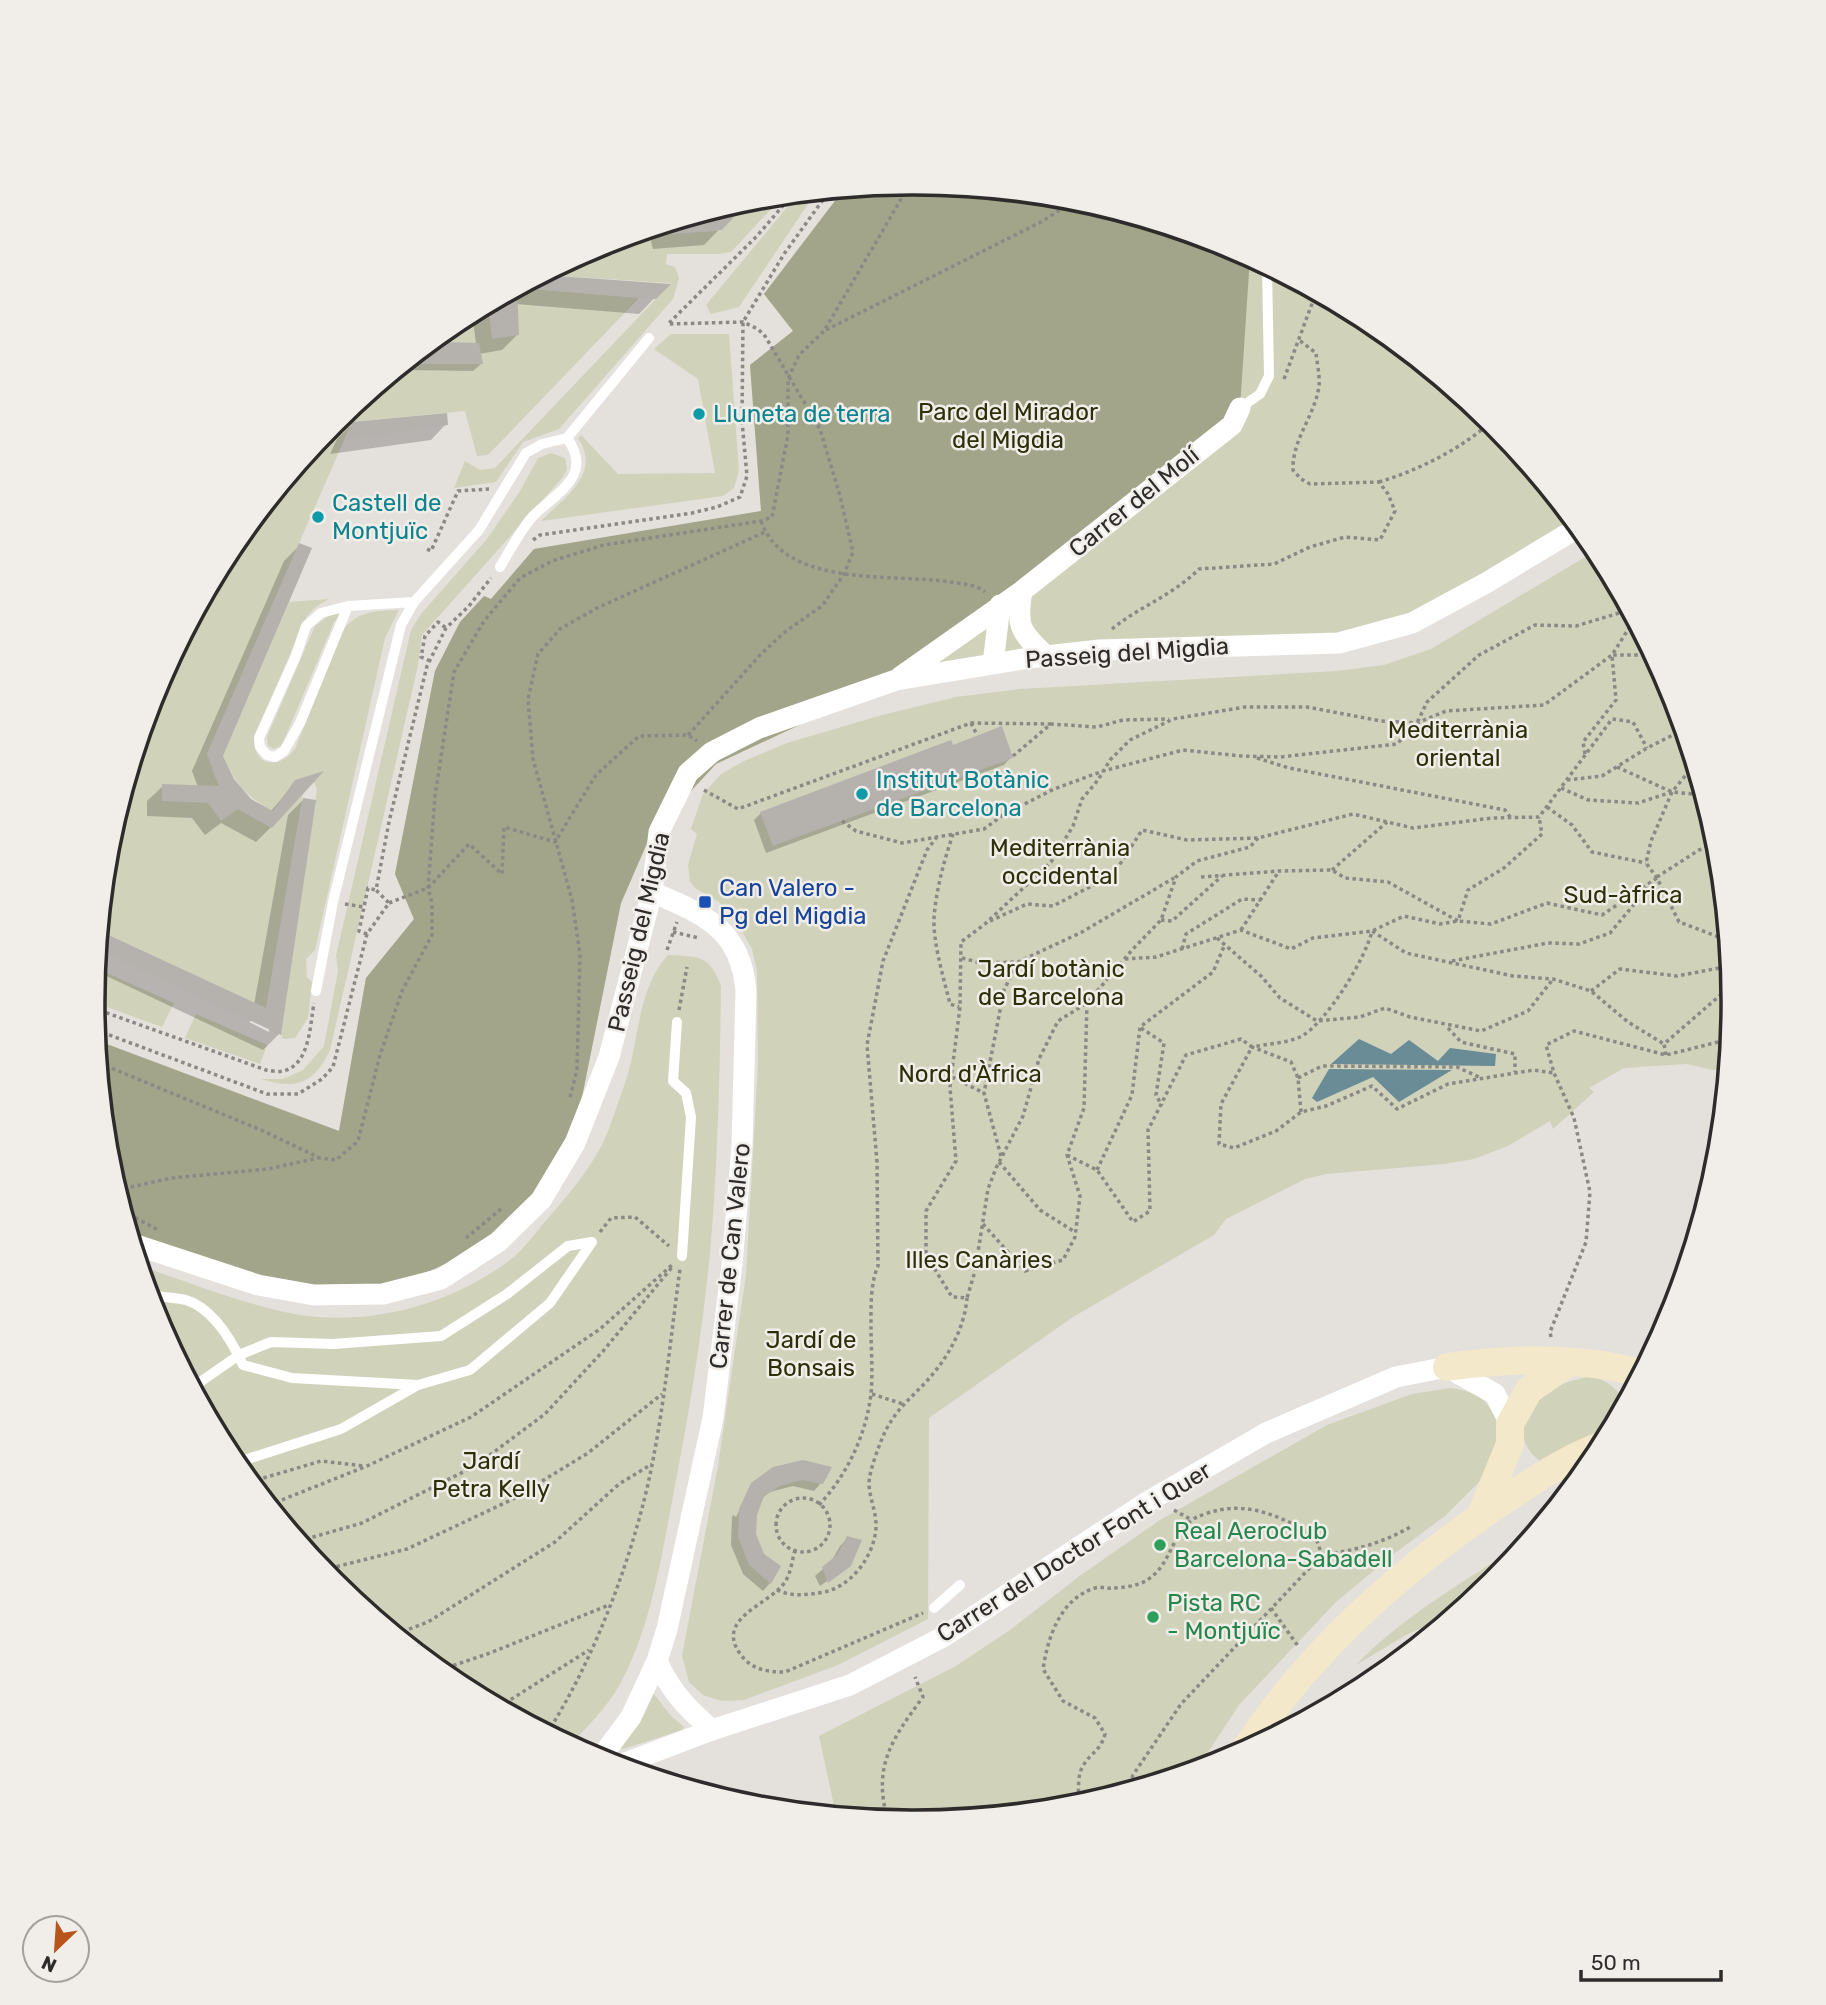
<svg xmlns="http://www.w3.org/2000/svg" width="1826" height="2005" viewBox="0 0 1826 2005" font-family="Rubik,sans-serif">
  <rect width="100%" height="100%" fill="#e4e0dc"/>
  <path fill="#d0d2ba" d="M913 182 1073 198 1227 245 1369 321 1493 423 1579 527 1486 583 1339 643 1099 650 896 680 716 764 651 834 621 903 577 1122 108 1162 96 1040 339 1131 366 978 414 920 395 874 435 671 460 622 484 596 491 599 534 549 761 511 750 365 793 331 764 294 844 189Z
    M816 192 739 307 711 314 706 305 798 194Z
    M784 195 731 252 719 254H667L666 264 675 267 679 278 673 299 559 429 523 442 496 482 454 488 465 461 480 470 495 468 671 283 543 275 599 245 666 224 669 234 716 231 722 230 751 199Z
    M519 288 639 298 488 455 477 456 465 411 352 422 207 754 216 779 242 811 272 828 303 794 266 1008 100 931 109 842 155 688 231 546 333 422 458 320Z
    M671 334H729L739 471 734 488 723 496 541 521C565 497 602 474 578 438L581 435 618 474 715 473 698 379 654 349Z
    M551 453 565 458 567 469 563 477 422 635 418 665 330 1050C314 1084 296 1090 261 1079H283L303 1070 324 1046 338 971 336 956 411 630 421 614 487 539 520 491 538 458Z
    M1597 550 1671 689 1718 843 1733 1002 1727 1069 1712 1070 1687 1064 1624 1068 1589 1088 1594 1092 1553 1129 1550 1121 1508 1146 1474 1159 1444 1164 1326 1174 1305 1179 1226 1219 1214 1235 1073 1317 929 1418 928 1619 838 1665 744 1700 721 1701 703 1695 689 1682 682 1656 718 1466 746 1275 758 1065 757 971 752 949 740 928 719 902 695 888 690 881 688 865 697 834 691 829 703 794 721 774 744 761 787 743 882 715 956 697 1020 689 1337 671 1384 665 1431 649Z
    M329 599 317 606 307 616 254 736C252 766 278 771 295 749L342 632C356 611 375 611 399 610L385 638 315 950 306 959 307 977 312 982 308 1018 295 1038 283 1039 281 1035 317 789 313 781 273 811C246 796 236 785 223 756L289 602Z
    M342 612 334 622 282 745 274 749 268 746 267 737 315 626 330 615Z
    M668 955C699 957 709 954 721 986 720 1067 718 1148 712 1229 705 1319 690 1408 673 1496 661 1559 651 1627 620 1684 607 1707 589 1725 570 1745L457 1684 333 1582 231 1458 155 1316 140 1266C185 1281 230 1299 276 1310 357 1331 450 1308 515 1256 525 1247 534 1235 543 1224 567 1197 596 1163 609 1129 615 1111 622 1092 628 1074 639 1035 639 986 668 955Z
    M102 971 174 1003 162 1027 93 1002 94 990Z
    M196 1014 267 1045 260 1064 185 1038Z
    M1590 1376C1606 1380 1616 1387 1624 1401L1611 1428 1573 1444 1541 1462C1512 1439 1518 1409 1548 1390 1561 1383 1577 1380 1590 1376Z
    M1451 1388C1482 1393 1487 1400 1500 1427L1488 1470 1478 1483 1445 1516 1395 1553 1336 1602 1239 1705 1197 1769 1073 1807 913 1823 836 1815 819 1736 956 1666 1010 1630 1081 1575 1160 1520 1327 1425 1412 1394Z
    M1526 1542 1493 1583 1458 1611 1406 1635 1356 1665C1403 1616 1469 1578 1526 1542Z
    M654 1694 671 1716 684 1727 682 1730 623 1749 619 1748Z"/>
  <path fill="#a2a589" d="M913 182 1073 198 1227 245 1250 257 1240 408 896 680 716 764 651 834 621 903 577 1122 535 1192 504 1224 471 1252 430 1271 389 1284 316 1289 252 1274 130 1234 108 1162 96 1040 339 1131 366 978 414 919 395 874 435 671 460 622 484 596 491 599 534 549 761 511 750 365 793 331 764 294 844 189Z"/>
  <path fill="#6a8c96" d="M1359 1039 1391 1054 1409 1040 1438 1061 1450 1048 1496 1054 1495 1066 1331 1064Z
    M1329 1069 1452 1070 1399 1102 1373 1077 1317 1102 1312 1098Z"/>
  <path fill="#0003" fill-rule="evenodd" d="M748 200 704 245 653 249 648 230Z
    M540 276 667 285 639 314 516 304 517 335 502 350 479 354 481 364 473 371 406 370 405 363 429 344H476L472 312Z
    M353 423 446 424 431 440 330 454 337 439Z
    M300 545 222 756 232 780 250 800 270 812 296 782 271 827 256 842 221 823 205 835 192 818 147 816V801L163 786 198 787 192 771 284 561Z
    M952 747 1011 757 1004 765 766 853 754 820 761 813Z
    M303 800 314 801 279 1034 263 1050 96 971 100 933 254 1005 288 815ZM252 1020 269 1028V1032L249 1022Z
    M774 1468 821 1483 814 1491 793 1486 770 1492 761 1499 755 1514 754 1534 763 1555 779 1567 770 1583 763 1591 743 1574 731 1545 732 1517 744 1492 733 1515 736 1517 752 1485Z
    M848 1538 845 1568 820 1586 821 1588 815 1576 831 1562 840 1546Z"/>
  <path fill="#b5b1ad" d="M751 199 722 230 650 235 649 229Z
    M543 275 671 284 656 299 519 288Z
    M517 288 519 335 492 339 488 304Z
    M431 342 479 343 483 364H405Z
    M447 413 448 425 344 440 352 422Z
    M299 543 312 548 223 756 234 779 251 799 273 811 295 780 324 771 272 828 238 809 221 821 208 803 162 801V784L219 786 207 754Z
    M1002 726 1013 758 773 846 760 812 951 740 953 745Z
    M303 798 316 800 281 1035 98 949 100 931 266 1008Z
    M803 1460 832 1467 823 1484 802 1480 780 1486 764 1496 757 1515 756 1534 764 1554 781 1566 771 1584 749 1565 738 1537 739 1509 751 1483 773 1467Z
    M847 1536 862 1540 851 1566 828 1583 822 1567 837 1555Z"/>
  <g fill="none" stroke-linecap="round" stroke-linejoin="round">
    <path stroke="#8b8885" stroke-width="3.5" stroke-dasharray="3.5 3.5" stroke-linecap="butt" d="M833 190 903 192
      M826 330 1041 222 1077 199
      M1284 379 1313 301 1319 294
      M1379 482C1419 470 1461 449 1492 421
      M761 521C785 589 893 573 950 582 963 584 975 584 985 592
      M533 540 540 535 692 513 717 507 740 497 747 476 742 421 743 322 784 254 830 190
      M427 549 431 551 458 491 489 489
      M1112 629C1140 606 1172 596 1199 569L1274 564 1310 547 1345 537 1380 540 1395 511 1388 494 1379 482 1310 484 1301 479 1293 470C1292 439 1315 416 1319 386 1320 376 1317 363 1316 353L1299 340
      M430 661 421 657 425 636 438 622 446 628
      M971 723 977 735
      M688 735 762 653 786 631 822 606 844 574 853 552 840 496 820 429 765 336 758 329 743 322 668 324 757 236 793 194
      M1585 754 1583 742 1616 700 1612 655H1647L1652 653
      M1013 756 1051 724 1097 727 1123 720 1169 719
      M1257 758 1289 768 1505 810 1510 817
      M1694 765 1672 792 1651 841 1646 863 1657 878 1679 922 1727 940
      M1617 767 1672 792 1703 795
      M1567 780 1602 776 1647 748 1683 730
      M1561 788 1588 800 1638 803 1672 792
      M704 790 738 809 971 723 1051 724
      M1547 807 1572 825 1592 852 1646 863
      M842 821 856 831 902 843 984 829 1003 815 1054 789 1103 771 1183 750 1241 756 1280 757 1397 744 1417 723 1427 702 1479 655 1535 625 1576 626 1629 610
      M953 834C944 861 936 890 934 918 933 944 944 979 950 1004L959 1007
      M1258 838 1250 847 1197 861 1176 877 1161 920 1132 950 1087 1003 1058 1021 1039 1059 1023 1116 996 1168 988 1189 975 1271 967 1298 952 1297 926 1255V1211L956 1161 950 1087 960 1007 961 942 985 924 1051 862 1073 826 1082 799 1098 780 1110 760 1130 740 1173 719 1245 707H1307L1381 721 1417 723 1446 711 1544 705 1612 655 1634 620
      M1332 870 1387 822
      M1201 877 1279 871 1332 870 1345 878 1388 882 1458 921 1468 890 1504 868 1542 834 1539 817
      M1657 877 1699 850 1718 843
      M389 903 428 888 469 844 502 874 504 827 555 842 596 775 639 736 688 735 697 741
      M345 904 364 907
      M1161 920 1172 921 1222 876
      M990 921 1027 904 1053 906 1113 875 1142 830 1187 840 1258 838 1353 814 1413 828 1492 818 1539 817 1612 719 1633 722 1647 748
      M1241 930 1279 871
      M673 932 699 938
      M367 934 359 931 368 888 376 890
      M1217 938 1261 976 1280 998 1317 1021 1360 1017 1385 1008 1410 1017 1481 1031 1528 1011 1553 979
      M1182 949 1186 934 1242 899 1261 900
      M667 950 677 922
      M962 958 981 963 1018 962 1082 932 1174 878
      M1125 959 1156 957 1241 930 1291 949 1313 938 1372 931 1404 916 1440 924 1458 921 1491 924 1547 903 1602 915 1657 878
      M1452 961 1548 943 1579 944 1610 933 1652 883
      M1591 991 1620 969 1677 976 1730 966
      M93 1008 266 1070C271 1071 278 1072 283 1071 310 1065 310 1025 314 1003
      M679 1010 687 967
      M1141 1028 1164 1043 1156 1095 1162 1106
      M1448 1028 1461 1042 1515 1054V1072
      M96 1030 267 1094H298L322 1079 333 1067 367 934 389 903 376 890 389 822 427 666 446 628 469 606 491 578
      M1666 1055 1664 1044 1732 985
      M99 1063 261 1130 320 1158 336 1160 358 1141 380 1055 402 991 432 935V903L428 888 435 796 454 672 484 621 520 578 552 561 604 545 761 521 772 517 788 435V379L799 355 824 331 900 201 906 183
      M952 1077 984 1093
      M1298 1078 1322 1066 1457 1067 1479 1077
      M570 1097 577 1070 580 954 572 900 533 759 528 699 538 654 560 629 597 608 765 532
      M1301 1112 1298 1078 1291 1062 1252 1047C1267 1044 1286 1043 1300 1037 1325 1025 1366 958 1372 931L1406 953 1513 976 1553 979 1591 991 1628 1022 1664 1044
      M1067 1155 1097 1170 1133 1222 1150 1211 1148 1130 1186 1055 1241 1039 1252 1047 1221 1104 1219 1144 1234 1148 1276 1131 1301 1112 1326 1106 1372 1086 1397 1109 1448 1084 1534 1070 1554 1073
      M1001 1156 984 1093 1004 990 1018 962
      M999 1162 1040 1210 1075 1232
      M1097 1170 1132 1095 1140 1027 1213 972 1225 944
      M117 1190 172 1178 268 1169 318 1158
      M123 1211 160 1231
      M983 1224 1025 1271 1063 1260 1075 1237 1080 1196 1067 1155 1084 1108 1087 1003
      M600 1232 611 1218 635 1217 669 1246
      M466 1238 501 1209
      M1551 1337 1550 1332 1586 1242 1590 1192 1574 1118 1554 1073 1546 1045 1574 1031 1666 1055 1730 1039
      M872 1394 903 1404
      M250 1482 321 1461 364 1466
      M776 1525a27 27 0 1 1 54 0a27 27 0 1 1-54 0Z
      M269 1505 367 1466 471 1417 600 1329 672 1265
      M819 1505C847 1475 866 1435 871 1394 873 1373 871 1350 871 1329 871 1309 870 1284 878 1266L877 1162 867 1045 883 961 927 850 936 838
      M1174 1510 1190 1519
      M299 1541 362 1523 475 1466 545 1414 604 1350 673 1266
      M795 1550C792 1560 791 1573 785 1582 770 1605 713 1618 741 1655 752 1670 768 1672 785 1672L923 1613
      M323 1570 407 1549 511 1500 588 1453 662 1394
      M777 1590C792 1597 807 1595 824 1592 853 1586 876 1553 876 1525 876 1511 869 1497 869 1483 869 1472 880 1442 885 1432 893 1415 905 1403 918 1390 943 1366 964 1333 967 1298
      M1271 1608 1298 1646
      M396 1634 428 1622 555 1542 619 1484 652 1464
      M440 1670 490 1653 609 1605
      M1342 1694 1405 1655
      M499 1707 589 1650
      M547 1733C595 1659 635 1551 652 1465 665 1400 671 1334 680 1269
      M1127 1791 1133 1775 1181 1704 1322 1555
      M1077 1806C1080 1794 1076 1777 1083 1766 1091 1752 1100 1752 1105 1734L1095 1718 1063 1701 1043 1669C1048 1637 1060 1599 1095 1588 1100 1586 1106 1589 1111 1588 1121 1588 1139 1586 1147 1580 1165 1569 1169 1550 1180 1533 1187 1522 1193 1518 1205 1514 1245 1499 1280 1516 1315 1536L1322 1555C1353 1551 1383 1543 1410 1527
      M888 1820C872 1767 892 1739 923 1697L915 1677"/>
    <path stroke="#fff" stroke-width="10" d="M1240 408 1260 394 1269 376 1267 266
      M567 438 649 338
      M348 606 300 723 284 751 275 757 267 755 260 747 259 738 295 658 306 626 321 613 348 606 414 602
      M316 991 333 902 401 625 414 602 479 530 526 453 542 444 567 438C594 476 557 492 533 516 520 530 510 551 500 567
      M677 1022 673 1081 686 1093 691 1117 682 1256
      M148 1293C160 1298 174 1297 186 1300 214 1309 232 1341 243 1365L292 1378 418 1385 470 1370 550 1303 592 1242 568 1246 507 1294 441 1336 333 1344 271 1342 239 1355 193 1387
      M235 1463 341 1429 418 1385
      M934 1608 960 1585"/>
    <path stroke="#fff" stroke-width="21" d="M1022 591C1016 626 1020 632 1046 656
      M993 664 1000 605
      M900 677 1022 591 1232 425 1240 408
      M133 1244 258 1285 314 1295 383 1294 441 1279 498 1242 541 1200 575 1143 609 1057 652 892 659 832 688 773 712 752 759 728 896 680 1029 658 1099 650 1339 643 1412 623 1486 583 1579 527
      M657 1661C671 1692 687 1708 712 1730
      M599 1760 631 1717 657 1661 667 1629 713 1418 732 1264 742 1146 746 991C741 929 704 914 652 892
      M617 1766 712 1730 850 1685 943 1637 1147 1502 1266 1433 1396 1377 1447 1367 1495 1394 1510 1424"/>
    <path stroke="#f4e8ca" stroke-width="28" d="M1447 1367C1511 1358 1577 1356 1641 1373
      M1480 1517 1510 1444V1424L1529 1390 1570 1362
      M1244 1751C1308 1654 1392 1578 1487 1512 1524 1487 1560 1461 1602 1445"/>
  </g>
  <g fill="#0f9aa8" stroke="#f1ede9" stroke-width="2.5">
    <circle cx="699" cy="414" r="7"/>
    <circle cx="318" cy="517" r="7"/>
    <circle cx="862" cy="794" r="7"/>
  </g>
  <rect fill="#1a4fb4" stroke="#f1ede9" stroke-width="2.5" x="698" y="895" width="14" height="14" rx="3.5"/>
  <g fill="#2e9e5b" stroke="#f1ede9" stroke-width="2.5">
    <circle cx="1160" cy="1545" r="7"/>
    <circle cx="1153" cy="1617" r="7"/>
  </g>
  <g text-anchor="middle" stroke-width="5" stroke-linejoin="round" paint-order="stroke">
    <g font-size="24" fill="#2d2f09" stroke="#f1ede9">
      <text x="1008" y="420">Parc del Mirador<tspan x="1008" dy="28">del Migdia</tspan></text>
      <text x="1458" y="738">Mediterrània<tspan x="1458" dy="28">oriental</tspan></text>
      <text x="1060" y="856">Mediterrània<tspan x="1060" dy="28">occidental</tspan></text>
      <text x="1623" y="903">Sud-àfrica</text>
      <text x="1051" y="977">Jardí botànic<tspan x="1051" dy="28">de Barcelona</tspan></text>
      <text x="970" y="1082">Nord d'Àfrica</text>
      <text x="979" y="1268">Illes Canàries</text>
      <text x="811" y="1348">Jardí de<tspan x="811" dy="28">Bonsais</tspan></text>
      <text x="491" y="1469">Jardí<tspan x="491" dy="28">Petra Kelly</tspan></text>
    </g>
    <g font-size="24" fill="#0d838f" stroke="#f1ede9" text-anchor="start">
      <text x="713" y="422">Lluneta de terra</text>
      <text x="332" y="511">Castell de<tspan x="332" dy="28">Montjuïc</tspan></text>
      <text x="876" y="788">Institut Botànic<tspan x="876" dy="28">de Barcelona</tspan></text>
    </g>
    <g font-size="24" fill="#2d2c2a" stroke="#f1ede9">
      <text transform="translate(1134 502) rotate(-39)" y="8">Carrer del Molí</text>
      <text transform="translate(1127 653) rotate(-4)" y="8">Passeig del Migdia</text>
      <text transform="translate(639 932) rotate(-77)" y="8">Passeig del Migdia</text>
      <text transform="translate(730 1256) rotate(-84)" y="8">Carrer de Can Valero</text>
      <text transform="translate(1074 1552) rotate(-32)" y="8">Carrer del Doctor Font i Quer</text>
    </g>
    <g font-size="24" fill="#164399" stroke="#f1ede9" text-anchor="start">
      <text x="719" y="896">Can Valero -<tspan x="719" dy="28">Pg del Migdia</tspan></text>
    </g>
    <g font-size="24" fill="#27864d" stroke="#f1ede9" text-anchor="start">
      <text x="1174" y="1539">Real Aeroclub<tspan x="1174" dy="28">Barcelona-Sabadell</tspan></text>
      <text x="1167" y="1611">Pista RC<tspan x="1167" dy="28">- Montjuïc</tspan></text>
    </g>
  </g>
  <path d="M0 0H1826V2005H0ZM912 195H914A807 807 0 0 1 1721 1002V1003A807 807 0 0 1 914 1810H912A807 807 0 0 1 105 1003V1002A807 807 0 0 1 912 195Z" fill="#f1ede9" fill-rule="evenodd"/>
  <path fill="none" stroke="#2d2c2a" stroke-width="3.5" d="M912 195H914A807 807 0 0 1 1721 1002V1003A807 807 0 0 1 914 1810H912A807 807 0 0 1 105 1003V1002A807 807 0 0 1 912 195Z"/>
  <g transform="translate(56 1949) rotate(205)"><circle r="33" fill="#f1ede9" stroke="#a3a09d" stroke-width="2"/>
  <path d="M0-5L12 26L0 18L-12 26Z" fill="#b8551a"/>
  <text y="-10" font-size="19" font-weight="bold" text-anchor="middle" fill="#2d2c2a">N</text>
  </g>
  <path d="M1581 1970v10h140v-10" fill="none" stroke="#2d2c2a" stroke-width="3.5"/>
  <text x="1591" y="1970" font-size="21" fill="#2d2c2a" stroke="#f1ede9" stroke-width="5" paint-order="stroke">50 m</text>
</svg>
